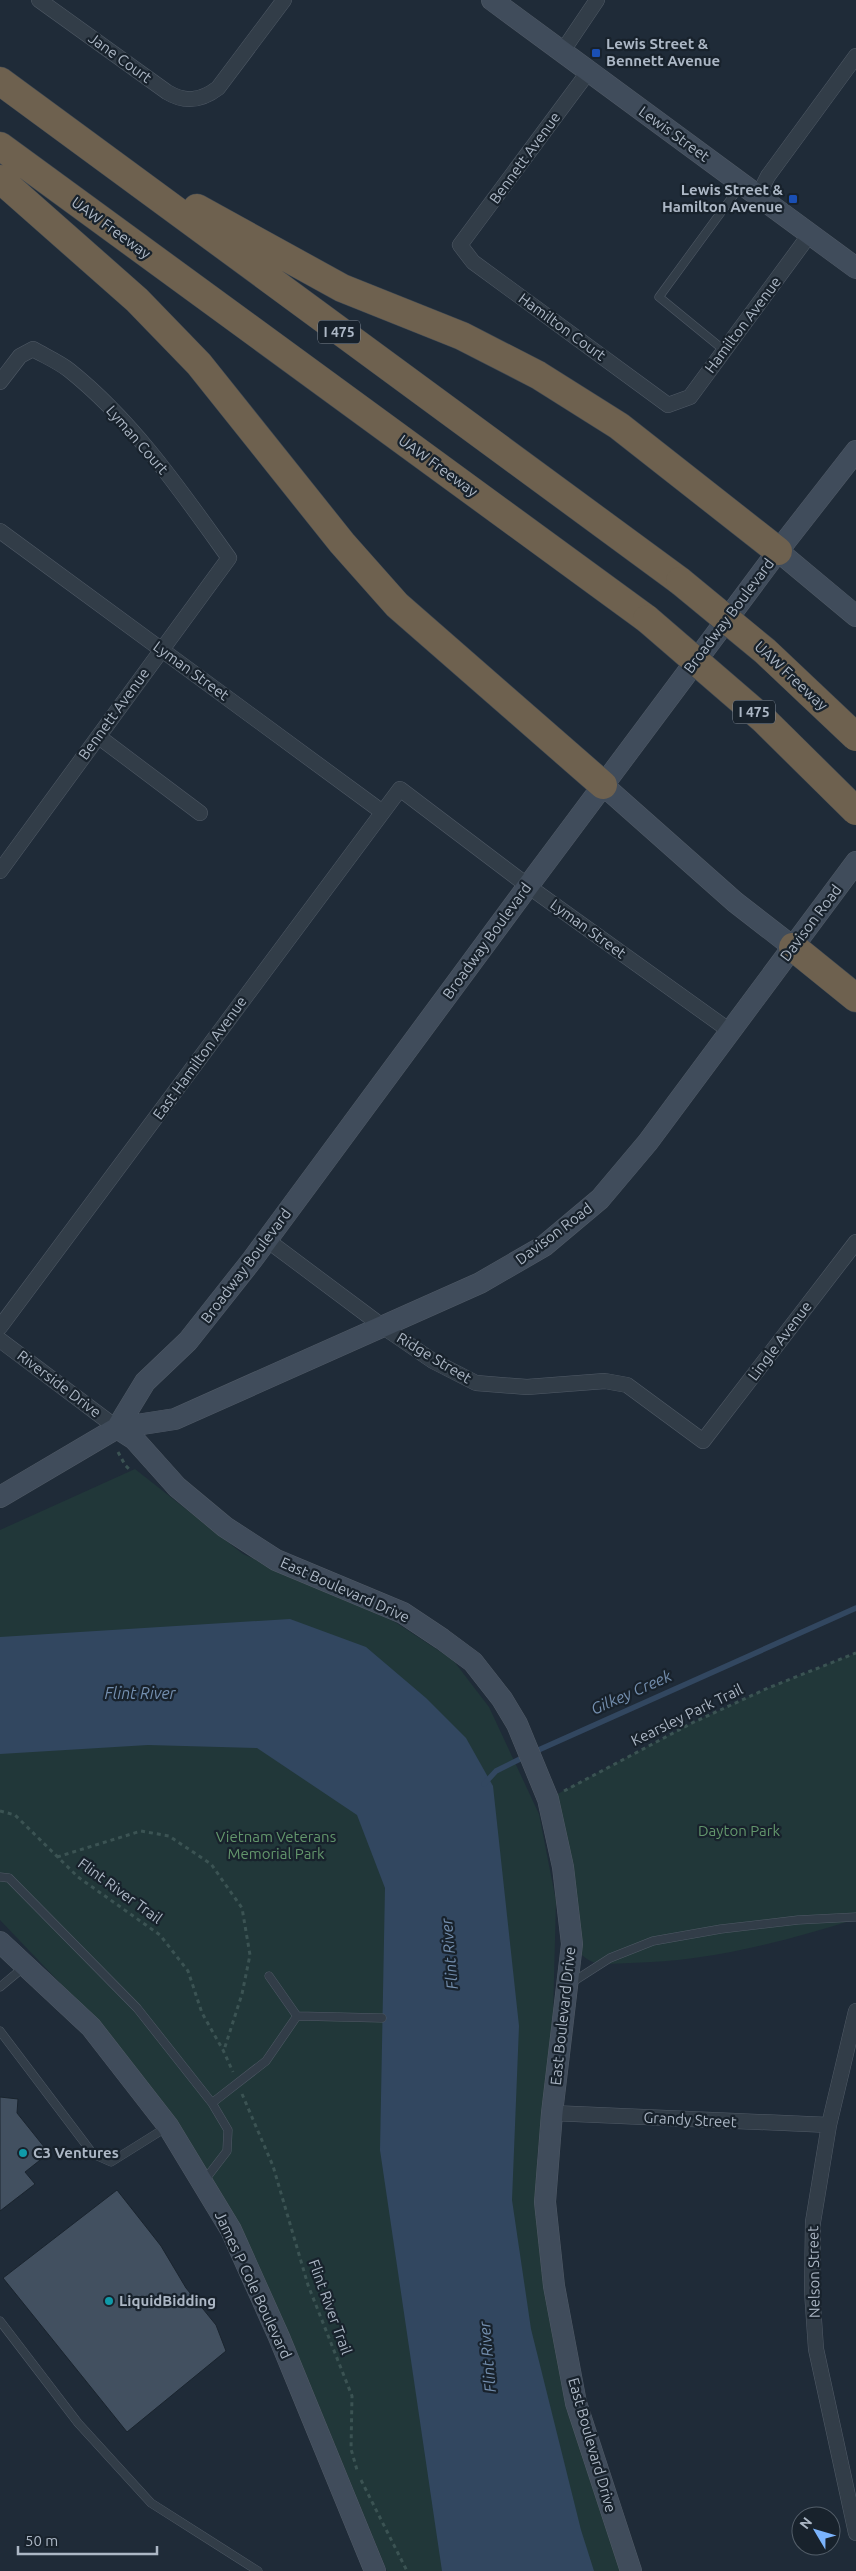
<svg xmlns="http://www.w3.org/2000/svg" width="856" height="2571" viewBox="0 0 856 2571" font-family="Ubuntu,sans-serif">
  <rect width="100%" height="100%" fill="#1f2b38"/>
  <path fill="#213739" d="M135 1469 243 1554 395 1622 453 1660 489 1707 539 1814 556 1901 553 2017 537 2158 539 2235 571 2371 639 2571H387L290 2337 100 2025 0 1920V1530Z
    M856 1653V1919C783 1942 707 1962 630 1963 620 1963 606 1965 596 1963 585 1960 579 1952 572 1944L548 1799 692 1723 768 1688Z"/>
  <path fill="#324760" d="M290 1619 366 1647 426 1698 466 1738 493 1786 519 2026 512 2200 531 2329 581 2530 594 2571H442L380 2150 385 1888 357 1815 257 1748 148 1745 0 1754V1637Z"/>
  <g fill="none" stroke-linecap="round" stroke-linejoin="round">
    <path stroke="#324760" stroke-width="5.5" d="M534 1752 856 1608
      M484 1784 496 1771 526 1756"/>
  </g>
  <path fill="#425060" stroke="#1a242e" d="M0 2097 18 2099 17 2113 49 2153 25 2172 35 2184 0 2211Z
    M117 2190 161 2246 186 2288 216 2325 226 2351 127 2432 3 2278Z"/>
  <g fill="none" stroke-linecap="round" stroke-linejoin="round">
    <defs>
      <path id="lane" d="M725 351 659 297 741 185
        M0 1877 9 1878 137 2008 212 2103 228 2130 227 2151 204 2181
        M269 1976 297 2016
        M571 1983 610 1958 653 1941 721 1929 798 1920 856 1917
        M0 1987 24 1967
        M0 2031 93 2154 111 2162 167 2127
        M212 2103 266 2061 297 2016 382 2018
        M0 2321 78 2423 151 2503 258 2571"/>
      <path id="street" d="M39 0 167 92C185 103 201 101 218 88L284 0
        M562 52 597 0
        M589 71 460 245 473 262 668 405 690 397 810 234
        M758 196 768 176 856 56
        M0 382 20 356 33 349C45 356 59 362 69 370 134 422 181 491 229 558L0 871
        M0 531 381 811
        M99 737 200 813
        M267 1240 382 1326 433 1361 476 1383 527 1387 605 1381 627 1385 703 1441 856 1242
        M0 1327 400 789 528 886 730 1031
        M0 1340 117 1428
        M856 2011 829 2125 813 2222 812 2291 816 2349 856 2533
        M552 2113 829 2125"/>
      <path id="secondary" d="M492 0 856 268
        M778 551 856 616
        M603 785 735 902 793 947
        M117 1428 134 1439 177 1487 225 1527 276 1560 403 1613 442 1639 473 1662 502 1699 517 1724 548 1799 563 1867 572 1944 552 2113 545 2202 554 2286 576 2403 631 2571
        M117 1428 145 1382 188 1341 252 1260 528 886 778 551 856 451
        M0 1497 117 1428 175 1419 480 1283 544 1246 600 1199 648 1142 856 862
        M0 1942 91 2027 168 2126 231 2230 279 2337 375 2571"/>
      <path id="highway" d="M0 81 680 581
        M0 146 647 619
        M0 179 137 300 199 364 342 543 397 605 603 785
        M197 208 342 288 462 336 538 375 619 426 778 551
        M793 947 856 998"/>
    </defs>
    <use href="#lane" stroke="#505a66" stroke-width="9"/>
    <use href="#street" stroke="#505a66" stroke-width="16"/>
    <use href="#secondary" stroke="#505a66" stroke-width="22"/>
    <use href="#highway" stroke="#3d4752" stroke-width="29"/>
    <path stroke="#3b5353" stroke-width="3" stroke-dasharray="4 4" stroke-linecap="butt" d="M118 1452 125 1465 130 1470
      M564 1791 692 1723 768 1688 856 1653
      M0 1811 15 1815 78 1877 160 1935 188 1971 202 2013 223 2050 233 2072
      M57 1857 141 1831 169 1836 211 1864 242 1908 250 1955 242 1994 224 2050
      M242 2094 273 2166 308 2285 352 2396 351 2449 357 2470
      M361 2480 407 2571"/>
    <use href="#lane" stroke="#323d48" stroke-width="8"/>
    <use href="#street" stroke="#323d48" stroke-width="15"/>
    <use href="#secondary" stroke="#404c5b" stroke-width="21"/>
    <use href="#highway" stroke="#6e614f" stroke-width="28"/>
    <defs>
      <path id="highway-bridge" d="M680 581 765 651 856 737
        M647 619 764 720 856 811"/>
    </defs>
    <use href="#highway-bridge" stroke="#3d4752" stroke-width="29" stroke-linecap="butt"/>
    <use href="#highway-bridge" stroke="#6e614f" stroke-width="28"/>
  </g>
  <g fill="#1a4fb4" stroke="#18222c" stroke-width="2">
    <rect x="591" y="48" width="10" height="10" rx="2.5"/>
    <rect x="788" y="194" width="10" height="10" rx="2.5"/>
  </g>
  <g fill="#0f9aa8" stroke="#18222c" stroke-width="2">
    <circle cx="23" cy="2153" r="5"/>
    <circle cx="109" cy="2301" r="5"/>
  </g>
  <g text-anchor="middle" stroke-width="4.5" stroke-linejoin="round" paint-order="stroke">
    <g fill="#18222c" stroke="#808a97" stroke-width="1">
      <rect x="318" y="320.5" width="42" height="23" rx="4"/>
      <rect x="733" y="700.5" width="42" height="23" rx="4"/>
    </g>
    <g font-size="14" font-weight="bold" fill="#acb7c5">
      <text x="339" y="337">I 475</text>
      <text x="754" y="717">I 475</text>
    </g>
    <g font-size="15" font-weight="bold" fill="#acb7c5" stroke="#18222c" text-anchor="start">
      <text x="606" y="49">Lewis Street &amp;<tspan x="606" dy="17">Bennett Avenue</tspan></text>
      <text x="783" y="195" text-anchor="end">Lewis Street &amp;<tspan x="783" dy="17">Hamilton Avenue</tspan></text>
      <text x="33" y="2158">C3 Ventures</text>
      <text x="119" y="2306">LiquidBidding</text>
    </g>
    <g font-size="15" fill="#acb7c5" stroke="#18222c">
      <text transform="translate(120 58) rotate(36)" y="5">Jane Court</text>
      <text transform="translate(674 134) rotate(36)" y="5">Lewis Street</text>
      <text transform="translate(525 158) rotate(-54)" y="5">Bennett Avenue</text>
      <text transform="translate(111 228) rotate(36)" y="5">UAW Freeway</text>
      <text transform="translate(743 325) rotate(-53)" y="5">Hamilton Avenue</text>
      <text transform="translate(562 327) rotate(36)" y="5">Hamilton Court</text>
      <text transform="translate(137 440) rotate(49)" y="5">Lyman Court</text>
      <text transform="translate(438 466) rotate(36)" y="5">UAW Freeway</text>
      <text transform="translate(729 616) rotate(-53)" y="5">Broadway Boulevard</text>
      <text transform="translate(191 671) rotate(36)" y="5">Lyman Street</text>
      <text transform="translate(791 676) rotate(43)" y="5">UAW Freeway</text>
      <text transform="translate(114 714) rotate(-54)" y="5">Bennett Avenue</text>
      <text transform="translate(811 923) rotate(-53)" y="5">Davison Road</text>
      <text transform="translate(588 929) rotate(36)" y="5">Lyman Street</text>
      <text transform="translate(487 941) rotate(-54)" y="5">Broadway Boulevard</text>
      <text transform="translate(200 1058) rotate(-54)" y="5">East Hamilton Avenue</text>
      <text transform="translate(554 1234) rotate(-37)" y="5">Davison Road</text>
      <text transform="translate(246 1266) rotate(-53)" y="5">Broadway Boulevard</text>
      <text transform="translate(780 1341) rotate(-53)" y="5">Lingle Avenue</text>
      <text transform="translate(434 1358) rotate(31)" y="5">Ridge Street</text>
      <text transform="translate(59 1384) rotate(37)" y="5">Riverside Drive</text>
      <text transform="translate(345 1590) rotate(24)" y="5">East Boulevard Drive</text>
      <text transform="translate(687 1715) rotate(-26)" y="5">Kearsley Park Trail</text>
      <text transform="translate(120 1891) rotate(36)" y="5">Flint River Trail</text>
      <text transform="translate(563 2016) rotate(-84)" y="5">East Boulevard Drive</text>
      <text transform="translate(690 2120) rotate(3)" y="5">Grandy Street</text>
      <text transform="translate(814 2272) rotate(-91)" y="5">Nelson Street</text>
      <text transform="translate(253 2285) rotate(65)" y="5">James P Cole Boulevard</text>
      <text transform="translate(330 2307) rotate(70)" y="5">Flint River Trail</text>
      <text transform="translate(592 2445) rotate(74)" y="5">East Boulevard Drive</text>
    </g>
    <g font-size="15" fill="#63966c" stroke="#18222c">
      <text x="739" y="1836">Dayton Park</text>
      <text x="276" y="1842">Vietnam Veterans<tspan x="276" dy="17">Memorial Park</tspan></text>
    </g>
    <g font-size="16" font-style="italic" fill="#748faf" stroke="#18222c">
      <text transform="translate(631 1692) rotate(-24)" y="6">Gilkey Creek</text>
      <text x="140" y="1699">Flint River</text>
      <text transform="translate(449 1954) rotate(-95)" y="6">Flint River</text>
      <text transform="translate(487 2357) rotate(-95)" y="6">Flint River</text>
    </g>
  </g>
  <g transform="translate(816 2531) rotate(308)"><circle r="24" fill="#18222c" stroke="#535e69"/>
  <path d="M0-4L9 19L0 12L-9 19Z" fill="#7bb3fc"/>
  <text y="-8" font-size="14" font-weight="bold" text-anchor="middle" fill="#acb7c5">N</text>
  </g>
  <path d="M18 2546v8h139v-8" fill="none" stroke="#acb7c5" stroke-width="2.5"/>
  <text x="25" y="2546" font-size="15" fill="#acb7c5" stroke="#18222c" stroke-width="4" paint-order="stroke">50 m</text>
</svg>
